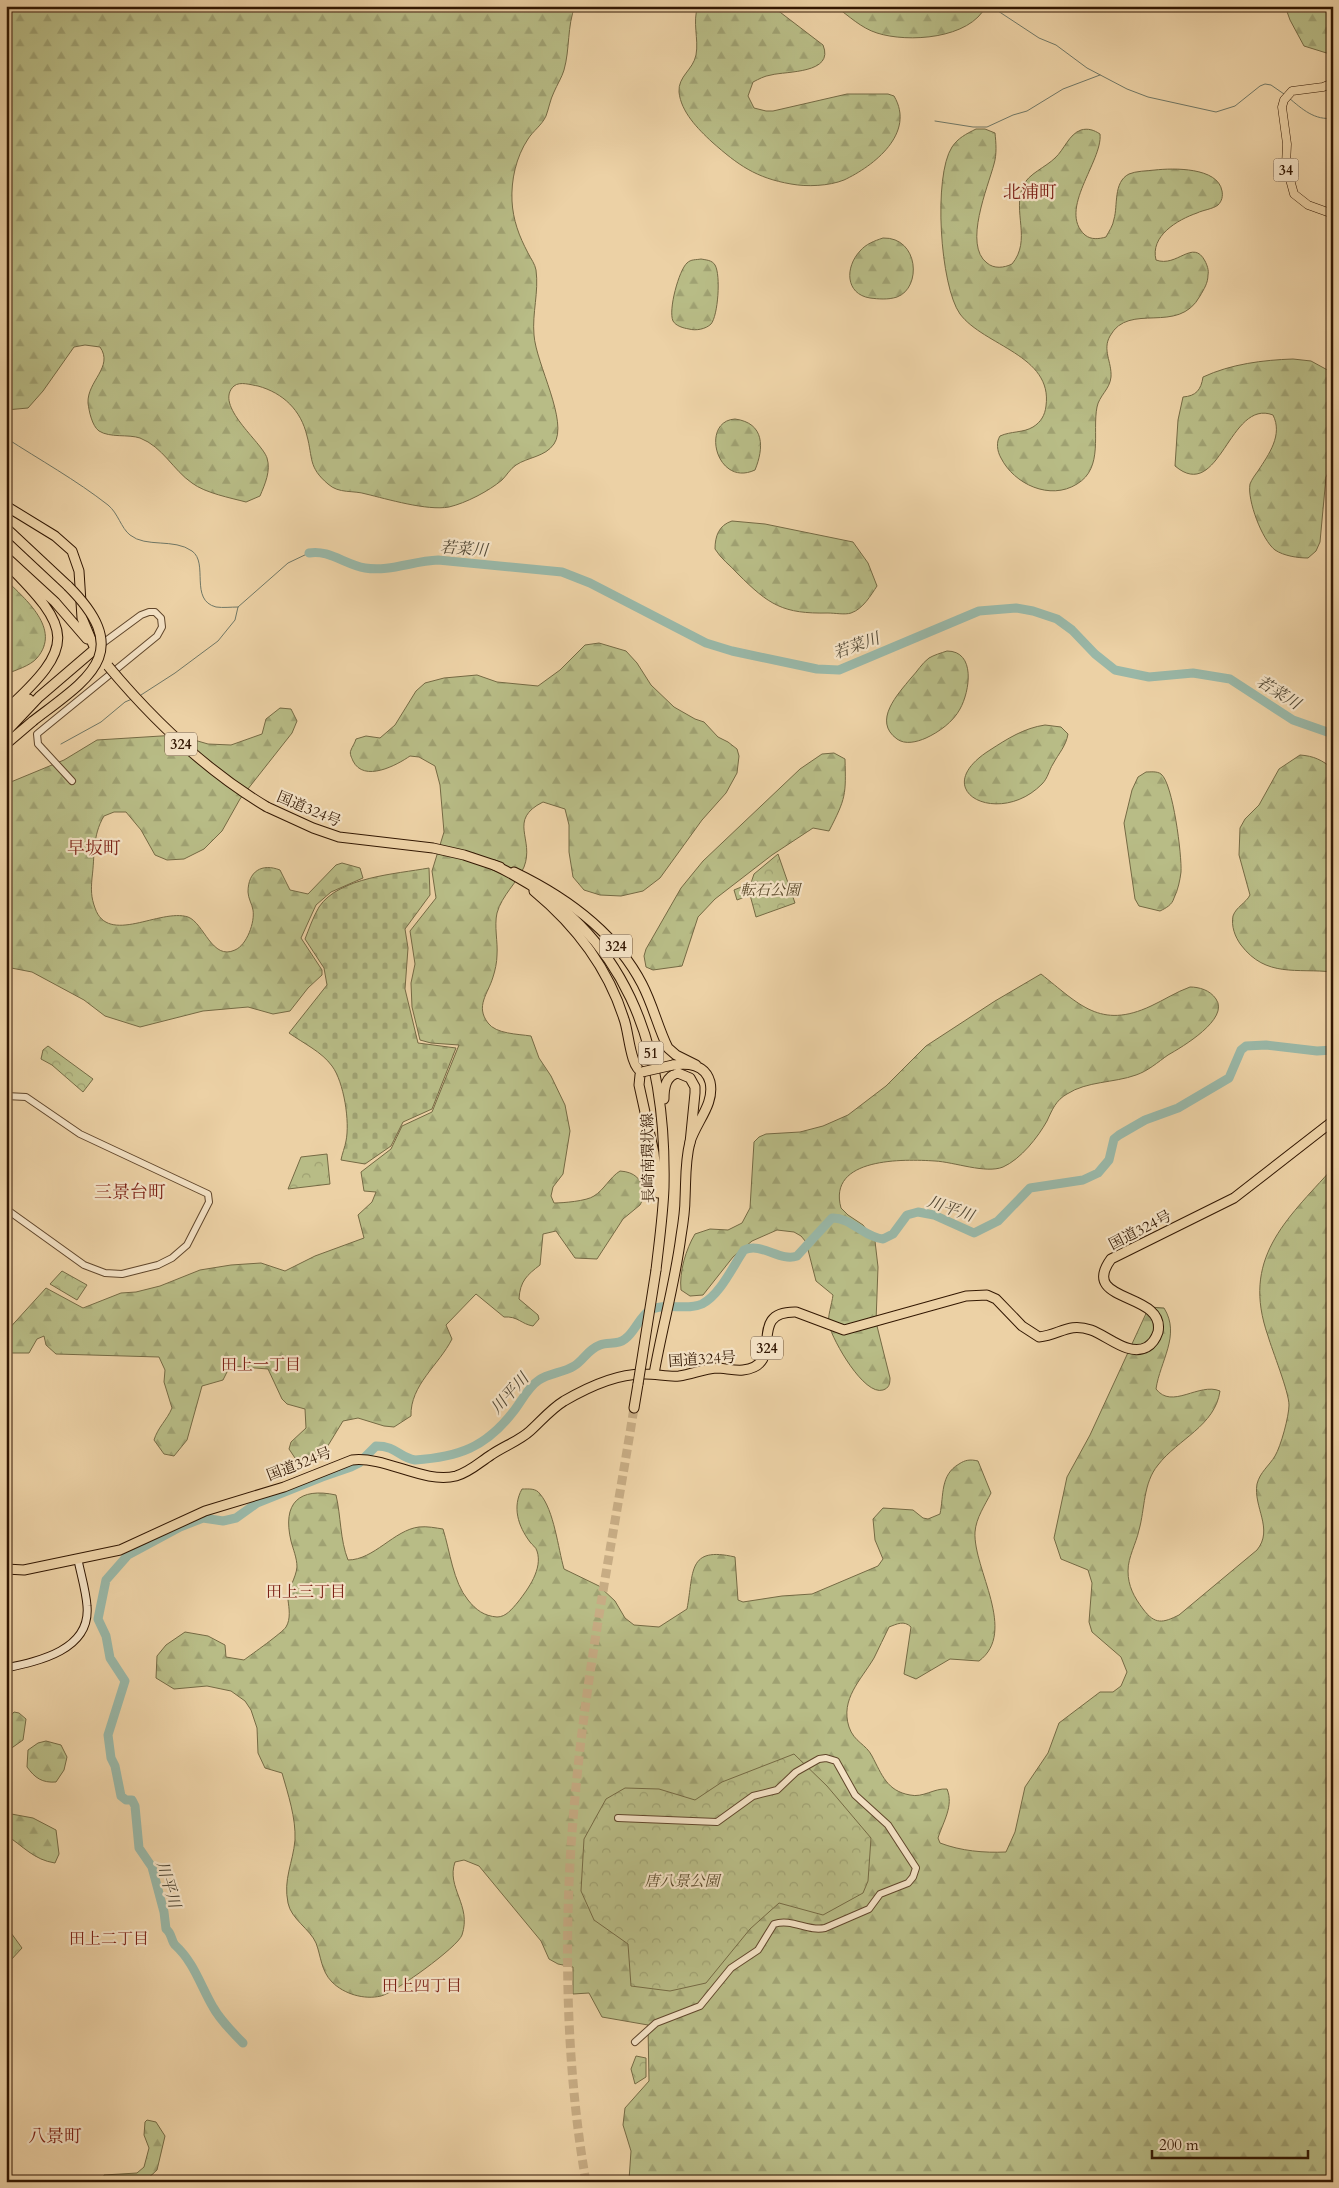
<svg xmlns="http://www.w3.org/2000/svg" width="1339" height="2188" viewBox="0 0 1339 2188" font-family="Cardo,'Noto Serif JP',serif">
  <defs>
    <pattern id="forest-firs" width="22" height="20" patternUnits="userSpaceOnUse" patternTransform="scale(1.25)"><rect width="22" height="20" fill="#b8bc86"/><path d="M5 1l3.5 6h-7zM16 11l3.5 6h-7z" fill="#9fa172"/></pattern>
    <pattern id="cemetery-stones" width="16" height="16" patternUnits="userSpaceOnUse" patternTransform="scale(1.25)"><rect width="16" height="16" fill="#b8bc86"/><path d="M2 7V4a2 2 0 0 1 4 0v3zM10 15v-3a2 2 0 0 1 4 0v3z" fill="#9fa172"/></pattern>
    <pattern id="park-crowns" width="20" height="18" patternUnits="userSpaceOnUse" patternTransform="scale(1.25)"><rect width="20" height="18" fill="#b8bc86"/><path d="M2 6a3 3 0 1 1 6 0M12 15a3 3 0 1 1 6 0" fill="none" stroke="#9fa172"/></pattern>
  </defs>
  <rect width="100%" height="100%" fill="#ecd1a5"/>
  <filter id="stains"><feTurbulence type="fractalNoise" baseFrequency=".004" numOctaves="4"/><feColorMatrix values="0 0 0 0 .2 0 0 0 0 .09 0 0 0 0 .02 0 0 0 .5 -.17"/></filter>
  <radialGradient id="worn" r=".72"><stop offset=".6" stop-color="#630" stop-opacity="0"/><stop offset="1" stop-color="#630" stop-opacity=".3"/></radialGradient>
  <path fill="url(#forest-firs)" stroke="#756a44" d="M6 6H575C567 26 570 49 564 70 562 77 557 85 554 92 550 100 549 108 546 116 542 125 533 131 528 139 516 157 511 180 512 201 513 220 519 236 528 253 531 259 535 264 536 270 539 292 532 313 534 335 536 364 569 422 554 444 545 457 528 457 516 465 510 469 507 475 502 480 489 491 466 503 449 507 427 511 387 499 366 494 353 490 339 494 328 484 308 467 313 458 307 436 301 410 283 393 258 386 251 385 240 381 234 386 213 405 262 442 267 458 271 471 265 484 260 496L246 502C231 498 205 493 192 483 173 470 163 447 140 438 128 434 110 438 99 431 92 426 89 411 88 403 87 381 114 367 100 347L85 345 74 347 43 391 28 408 6 410Z
    M698 6H772L823 45C835 74 786 71 771 75 764 76 759 79 753 82L748 96 754 108 766 111H773L847 94H888L894 96C916 133 874 166 844 180 829 186 807 187 791 184 756 178 738 165 712 142 698 129 681 112 679 92 678 76 693 70 696 55 699 39 692 22 698 6Z
    M835 6H986C970 39 908 43 877 33 861 28 849 16 835 6Z
    M1285 6H1330L1333 9V55L1304 46 1290 20Z
    M976 129H985L995 133C996 143 997 154 994 164 988 187 963 245 987 263 994 269 1004 268 1012 264 1032 240 1012 212 1023 186 1028 174 1046 167 1055 158 1064 150 1069 134 1081 130 1088 128 1094 130 1100 134 1103 161 1057 210 1085 235 1091 240 1099 239 1106 237 1109 231 1113 226 1114 219 1118 206 1113 182 1129 174 1136 171 1146 171 1155 170 1173 168 1218 167 1222 191 1223 196 1222 201 1218 205 1213 209 1203 210 1197 213 1177 220 1150 236 1156 260 1177 268 1193 238 1205 261 1207 265 1209 270 1208 275 1208 283 1204 289 1200 296 1178 336 1129 301 1110 336 1102 350 1112 362 1111 377 1110 389 1099 396 1097 407 1092 432 1104 468 1077 484 1050 501 1014 484 1001 458 997 451 996 442 1000 436 1011 431 1023 433 1033 427 1041 422 1045 415 1046 406 1053 355 984 346 960 314 940 286 933 176 952 147 958 138 966 134 976 129Z
    M883 238C919 237 922 288 897 297 888 300 878 299 870 298 845 294 845 267 860 251 866 244 874 241 883 238Z
    M701 259C706 260 712 260 715 265 721 275 718 316 711 324 706 329 696 331 689 329 683 328 676 326 673 321 668 310 679 270 687 263 691 259 696 260 701 259Z
    M1293 359 1311 361 1333 373V463L1326 477 1320 542 1316 551 1308 558C1298 558 1284 556 1275 550 1262 540 1247 500 1250 484 1252 479 1255 475 1258 471 1269 454 1283 435 1273 415 1229 398 1220 504 1175 466L1178 420 1183 397C1196 396 1201 390 1203 377 1231 364 1263 360 1293 359Z
    M735 419C765 423 764 448 755 470 716 488 700 421 735 419Z
    M732 521 765 524 853 542 868 563 877 586C871 595 863 609 851 613 845 615 835 613 828 613 783 614 769 605 738 574 730 565 721 559 715 549 715 536 719 525 732 521Z
    M6 580C25 599 62 629 37 658 30 666 16 670 6 674Z
    M599 643 626 651 637 663 651 685 674 707 695 719 704 722 718 737 728 742 737 749 739 756 737 773 726 793 702 820 660 878 643 891 621 896 600 895 584 890 573 877 569 852V825L565 809 543 802C507 820 535 839 524 867 517 883 502 895 497 913 494 926 498 942 497 955 497 962 495 971 493 977 488 994 475 1006 488 1023 496 1034 518 1034 531 1036L539 1058 551 1076 565 1105 570 1131 563 1174 553 1187 551 1196 554 1203C563 1203 587 1201 594 1196 604 1190 610 1177 620 1171 635 1172 641 1179 646 1193L640 1205 623 1219 597 1259 575 1258 556 1231 543 1234 540 1265C527 1275 520 1281 519 1299L538 1315 539 1319 533 1326C521 1324 518 1316 504 1317L476 1294 446 1325 452 1339C439 1365 410 1385 411 1416L394 1427 384 1426 358 1418 343 1421 321 1457 309 1459 295 1458 289 1449 291 1442 306 1428 305 1409 287 1404 282 1399 268 1369 230 1366 223 1380 202 1386 187 1440 174 1456 164 1454 154 1440C158 1427 167 1420 172 1408L164 1382 165 1370 159 1357 56 1354 46 1345 44 1336 37 1339 29 1353H6V1332L46 1288 83 1308 121 1293 136 1292 160 1286 200 1270 231 1265 261 1263 285 1271 315 1256 364 1238 358 1215 372 1202 376 1192 364 1191 361 1172 391 1149 402 1126 432 1112 459 1045 431 1043 420 1040 412 1007 411 983 415 964 410 931 436 898 432 871 444 832 440 785 435 766 419 757 410 756C397 765 364 783 353 761 352 758 349 754 351 750 352 747 355 743 356 739L366 736 380 738 395 725 416 691 425 683 444 678 477 675 497 682 538 686 560 670 585 645Z
    M947 651C976 651 970 691 960 709 953 722 939 732 926 738 917 742 905 745 897 739 872 721 898 694 911 678 917 672 922 663 929 658 934 655 941 653 947 651Z
    M280 708 291 709 297 721 292 733 240 799 222 831 204 849 184 859 167 860 155 855 141 830 126 812H114L104 816C92 836 95 856 92 878 91 890 91 897 95 908 108 946 160 908 188 917 204 923 212 961 235 950 247 945 255 922 253 910 252 904 248 898 248 892 248 871 262 863 280 870L290 890 308 894 336 865 342 863 360 868 363 878 331 892 316 905 301 938 322 970V975L308 988 290 1011 273 1014 248 1007 203 1011 140 1027 105 1016 84 1000 32 972 6 967V784L64 760 97 740 177 735 208 744 231 745 262 734 266 719Z
    M1045 725 1061 727 1068 734C1066 746 1059 753 1053 764 1049 770 1048 778 1042 784 999 828 925 791 990 750 1007 739 1024 728 1045 725Z
    M834 753 845 759C846 795 846 798 829 831L813 828 772 855 715 899 698 917 682 966 653 970 646 967 644 956 646 949 681 888 703 861 800 769 822 754Z
    M1300 755C1314 756 1322 760 1333 769V972C1297 968 1266 978 1241 945 1235 937 1231 926 1233 916 1236 907 1246 903 1250 895L1239 855 1240 828 1245 819 1259 805 1279 769Z
    M1146 772C1151 772 1157 771 1161 774 1173 783 1182 856 1181 872 1180 880 1178 890 1174 898 1172 905 1166 908 1160 911L1139 906 1135 899 1124 823 1132 790 1138 777Z
    M1041 974C1079 1004 1100 1030 1151 1006 1164 1000 1176 992 1190 987 1199 987 1210 990 1216 999 1230 1019 1182 1047 1168 1055 1158 1062 1148 1071 1136 1075 1114 1083 1087 1081 1067 1094 1056 1100 1052 1110 1047 1121 1038 1137 1021 1159 1003 1167 986 1174 954 1162 935 1161 904 1159 827 1157 841 1208L848 1215 863 1225 875 1241 878 1267 876 1322 890 1378C890 1384 889 1388 883 1390 864 1396 833 1341 829 1325 827 1317 832 1304 833 1295L816 1281 806 1242 801 1236 794 1232 777 1230 752 1241 733 1257 703 1295 690 1296 681 1290C679 1272 686 1249 695 1234L710 1229 728 1230 742 1223 750 1208 754 1142 759 1137 766 1134 800 1132 823 1126 848 1115 886 1086 926 1046 995 1001Z
    M1333 1168V2182H627L629 2180 631 2151 623 2125 625 2108 649 2081 648 2025 602 2017 589 1993 573 1994V1967L558 1964 549 1959 541 1941 479 1866 464 1860 455 1862C446 1888 472 1905 462 1935 458 1947 394 1993 381 1996 364 2000 344 1994 332 1982 321 1971 321 1956 316 1943 310 1929 291 1919 288 1903 283 1879 293 1863 295 1840 296 1818 288 1794 282 1773L265 1768 258 1753 257 1728 251 1710 245 1701 231 1691 207 1686 174 1689 156 1678 157 1656 166 1645 185 1632 208 1636 225 1645 226 1657 244 1660C252 1654 282 1633 286 1627 291 1619 289 1608 288 1600 288 1588 296 1578 297 1567 297 1558 293 1549 291 1541 282 1503 299 1487 336 1495 341 1516 340 1540 348 1560 374 1560 394 1530 419 1527 427 1526 436 1528 443 1529 450 1551 453 1582 468 1600 476 1610 484 1616 497 1617 506 1617 512 1609 518 1602 528 1589 543 1569 537 1551 536 1547 532 1545 530 1542 518 1526 512 1507 522 1489 529 1489 536 1488 540 1494 554 1510 558 1548 564 1569L599 1586 615 1601 625 1618 634 1625 659 1627 687 1609C694 1572 687 1546 735 1557L738 1600 743 1602 782 1596 812 1594 878 1566 883 1559 875 1540 873 1519 883 1508 913 1510 923 1518 928 1519 940 1514C944 1495 940 1475 959 1464 965 1460 970 1459 978 1461L991 1493C985 1505 976 1518 975 1532 973 1569 1018 1632 979 1661L950 1659 916 1679 904 1674 911 1627C904 1620 897 1624 889 1627 884 1637 879 1648 874 1658 861 1680 840 1699 849 1727 854 1742 866 1744 872 1756 882 1775 887 1791 910 1795 923 1798 934 1788 947 1789 954 1806 943 1822 938 1838L940 1843C961 1851 984 1853 1006 1852L1015 1832 1025 1787 1048 1753 1059 1723 1100 1692H1113L1121 1686 1127 1672 1121 1657 1092 1632 1089 1622 1092 1583 1088 1570 1061 1559 1054 1538 1067 1477 1090 1435 1149 1307 1164 1308C1181 1335 1160 1361 1156 1389 1172 1410 1199 1382 1220 1391 1215 1426 1178 1439 1158 1465 1143 1483 1145 1509 1139 1530 1136 1544 1128 1557 1128 1571 1128 1586 1134 1597 1143 1609 1155 1625 1163 1623 1179 1615L1257 1550C1274 1529 1253 1507 1257 1484 1260 1472 1269 1466 1275 1456 1281 1446 1289 1416 1289 1405 1289 1392 1272 1350 1268 1336 1241 1259 1285 1221 1333 1168Z
    M14 1712 19 1713 26 1719 23 1740 6 1752V1721Z
    M46 1741 61 1745 67 1757 64 1770 56 1782C42 1783 35 1778 27 1767L28 1750 38 1743Z
    M6 1813 33 1818 56 1830 59 1854 55 1863C34 1860 23 1846 6 1835Z
    M147 2120 156 2122 165 2136 157 2170 144 2182H103L104 2175 137 2173 144 2167 149 2148 144 2135 145 2122Z"/>
  <path fill="url(#cemetery-stones)" stroke="#756a44" d="M429 868 430 895 405 929 408 948 405 989 418 1043 456 1048 432 1109 403 1122 391 1146 365 1164 341 1160C342 1154 345 1147 346 1141 350 1122 344 1082 332 1066 322 1052 303 1043 289 1033L327 985 324 968 305 939C309 929 313 917 319 907 339 877 396 874 429 868Z"/>
  <path fill="url(#park-crowns)" stroke="#756a44" d="M778 854 795 903 756 917 750 895 737 900 734 890 751 883 754 874Z
    M48 1046 93 1079 83 1092 52 1065 41 1059 43 1050Z
    M327 1154 330 1184 288 1189 301 1157Z
    M62 1271 87 1285 77 1300 50 1284Z
    M794 1754 827 1786 871 1838 868 1881 863 1893 823 1915 779 1903 750 1929 706 1983 670 1991 631 1986 628 1944 594 1920 581 1891 584 1839 606 1799 625 1788 659 1789 695 1800 722 1782Z
    M6 1926 22 1948 10 1961 6 1958Z
    M636 2056 646 2058V2077L635 2084 631 2069Z"/>
  <g fill="none" stroke-linecap="round" stroke-linejoin="round">
    <path stroke="#707765" stroke-width="1" d="M994 6 998 11 1039 38 1056 45 1087 68 1127 89 1148 97 1216 112 1235 106 1260 86 1265 84 1271 85 1284 94
      M1289 98C1302 109 1315 121 1333 118
      M935 121 973 127H987L1013 115 1027 111 1063 89 1100 75
      M6 438C40 460 76 480 108 505 118 513 121 528 130 535 146 548 174 538 192 551 209 563 189 600 216 607 223 608 231 607 238 607
      M141 695 175 673 218 641 235 620 238 607 288 563 309 553
      M61 744 101 722 125 702 132 699"/>
    <path stroke="#99b7a7" stroke-width="9" d="M309 553C328 549 346 565 365 568 389 572 413 561 438 560L562 572 590 583 706 643 732 651 817 669 839 670 979 611 1016 608 1033 611 1057 619 1072 630 1095 654 1115 670 1149 677 1193 673 1230 679 1293 720 1333 734
      M243 2043C233 2033 220 2020 213 2007 201 1987 194 1962 175 1945 171 1941 172 1933 166 1929L164 1912 152 1867 139 1848 135 1806 132 1800H126L121 1796 115 1766 111 1758 108 1735 125 1681 110 1658 106 1636 98 1619 106 1580 128 1555 180 1527 203 1518 223 1521 236 1518 257 1503 322 1477 351 1467 359 1463 376 1446C397 1446 398 1457 415 1460 458 1457 485 1448 513 1412 521 1402 528 1387 539 1380 549 1373 563 1373 574 1366 584 1360 587 1350 600 1345 608 1342 618 1345 625 1339 635 1332 639 1317 650 1310 665 1302 687 1311 702 1304 720 1295 733 1266 744 1250 762 1242 780 1262 797 1256L832 1218C850 1217 864 1237 883 1239L893 1234 907 1215 918 1212 934 1215 974 1233 998 1221 1030 1188 1083 1180 1098 1173 1109 1160 1114 1139 1119 1135 1145 1120 1178 1108 1229 1078 1241 1050 1246 1046 1266 1045 1317 1051 1333 1050"/>
    <path stroke="#c7ac84" stroke-width="9" stroke-dasharray="9 4.5" stroke-linecap="butt" d="M586 2182C564 2057 563 1913 576 1787 588 1660 614 1534 634 1408"/>
    <defs>
      <path id="tertiary" d="M72 781 38 744 37 734 157 636 162 627 161 618 155 612H149L141 615 99 646
        M6 1096 26 1097 80 1134 208 1194 209 1202 187 1245 172 1258 158 1265 122 1274 105 1273 84 1265 6 1209
        M618 1818 717 1822 753 1796 777 1790 796 1772 819 1759 826 1758 836 1761 855 1795 888 1825 916 1868 913 1877 908 1883 880 1894 869 1909 825 1928C808 1932 792 1918 774 1924L758 1950 731 1968 700 2006 656 2023 635 2042"/>
      <path id="secondary" d="M6 1668C39 1661 91 1650 87 1606 86 1591 81 1575 78 1560
        M6 2181 7 2182"/>
      <path id="primary" d="M1333 83 1323 87 1292 91 1284 100 1282 107 1287 144 1286 165 1294 194 1308 205 1333 214"/>
      <path id="trunk" d="M267 807 313 828 339 837 433 848 464 855 500 867
        M514 872C566 897 615 932 642 984 653 1005 658 1028 668 1048L676 1055 696 1065
        M534 891C575 925 608 968 624 1019 629 1032 630 1067 642 1072
        M654 1374C662 1328 675 1283 681 1236 683 1224 685 1211 685 1199 686 1179 685 1161 690 1142 696 1122 715 1104 710 1082 705 1064 688 1063 673 1065
        M6 1569 24 1570 120 1550 205 1511 284 1487 352 1460C386 1456 423 1484 456 1476 470 1472 480 1462 491 1455 504 1446 519 1441 530 1431 541 1421 551 1409 564 1401 588 1387 617 1373 645 1374 657 1374 668 1377 679 1376 692 1374 704 1369 716 1368 725 1368 734 1371 743 1370 788 1365 744 1311 796 1312L844 1330 966 1296 987 1295 996 1299 1022 1326 1039 1337C1060 1335 1068 1322 1091 1330 1108 1336 1129 1357 1147 1347 1152 1344 1156 1338 1158 1332 1166 1291 1078 1304 1111 1259L1234 1198 1333 1121"/>
      <path id="motorway" d="M6 506 55 536 72 551 79 571 82 618 95 649
        M6 528 68 586
        M6 557 55 602 87 639
        M6 563C73 630 77 645 6 710
        M6 719 29 699
        M6 732 39 697 95 649
        M6 744 33 721
        M494 865C628 928 667 1048 664 1188 663 1215 659 1243 656 1270
        M642 1072 640 1075 639 1085 654 1153 658 1193
        M664 1099C664 1087 666 1076 678 1073L690 1078 695 1087V1093L690 1143
        M634 1408 638 1384"/>
    </defs>
    <use href="#tertiary" stroke="#60462b" stroke-width="8"/>
    <use href="#secondary" stroke="#321702" stroke-width="9"/>
    <use href="#primary" stroke="#321702" stroke-width="9"/>
    <use href="#trunk" stroke="#321702" stroke-width="11"/>
    <use href="#motorway" stroke="#321702" stroke-width="11"/>
    <use href="#tertiary" stroke="#f3e1c4" stroke-width="6"/>
    <use href="#secondary" stroke="#f3e1c4" stroke-width="7"/>
    <use href="#primary" stroke="#ecd1a5" stroke-width="8"/>
    <use href="#trunk" stroke="#ecd1a5" stroke-width="9"/>
    <use href="#motorway" stroke="#ecd1a5" stroke-width="9"/>
    <defs>
      <path id="trunk-bridge" d="M108 666C154 721 205 770 267 807
        M642 1072 673 1065"/>
      <path id="motorway-bridge" d="M33 721C89 678 135 653 68 586
        M638 1384 656 1270"/>
    </defs>
    <use href="#trunk-bridge" stroke="#321702" stroke-width="11" stroke-linecap="butt"/>
    <use href="#motorway-bridge" stroke="#321702" stroke-width="11" stroke-linecap="butt"/>
    <use href="#trunk-bridge" stroke="#ecd1a5" stroke-width="9"/>
    <use href="#motorway-bridge" stroke="#ecd1a5" stroke-width="9"/>
  </g>
  <g text-anchor="middle" stroke-width="4.5" stroke-linejoin="round" paint-order="stroke">
    <g fill="#f3e1c4" stroke="#6c543c" stroke-width="1">
      <rect x="1273.5" y="158.5" width="25" height="23" rx="4"/>
      <rect x="165" y="732.5" width="32" height="23" rx="4"/>
      <rect x="600" y="934.5" width="32" height="23" rx="4"/>
      <rect x="638.5" y="1041.5" width="25" height="23" rx="4"/>
      <rect x="751" y="1336.5" width="32" height="23" rx="4"/>
    </g>
    <g font-size="14" font-weight="bold" fill="#321702">
      <text x="1286" y="175">34</text>
      <text x="181" y="749">324</text>
      <text x="616" y="951">324</text>
      <text x="651" y="1058">51</text>
      <text x="767" y="1353">324</text>
    </g>
    <g font-size="15" fill="#321702" stroke="#f3e1c4">
      <text transform="translate(309 809) rotate(23)" y="5">国道324号</text>
      <text transform="translate(648 1158) rotate(-91)" y="5">長崎南環状線</text>
      <text transform="translate(1140 1230) rotate(-27)" y="5">国道324号</text>
      <text transform="translate(702 1359) rotate(-4)" y="5">国道324号</text>
      <text transform="translate(299 1464) rotate(-21)" y="5">国道324号</text>
    </g>
    <g font-size="15" font-style="italic" fill="#5a492a" stroke="#f3e1c4">
      <text x="770" y="895">転石公園</text>
      <text x="682" y="1886">唐八景公園</text>
    </g>
    <g font-size="16" font-style="italic" fill="#514734" stroke="#f3e1c4">
      <text transform="translate(464 548) rotate(4)" y="6">若菜川</text>
      <text transform="translate(856 645) rotate(-20)" y="6">若菜川</text>
      <text transform="translate(1279 692) rotate(32)" y="6">若菜川</text>
      <text transform="translate(951 1208) rotate(19)" y="6">川平川</text>
      <text transform="translate(509 1393) rotate(-48)" y="6">川平川</text>
      <text transform="translate(169 1884) rotate(73)" y="6">川平川</text>
    </g>
    <g font-size="16" fill="#7a1f14" stroke="#f3e1c4">
      <text x="261" y="1370">田上一丁目</text>
      <text x="306" y="1597">田上三丁目</text>
      <text x="109" y="1944">田上二丁目</text>
      <text x="422" y="1991">田上四丁目</text>
    </g>
    <g font-size="18" fill="#7a1f14" stroke="#f3e1c4">
      <text x="1030" y="198">北浦町</text>
      <text x="94" y="854">早坂町</text>
      <text x="130" y="1198">三景台町</text>
      <text x="55" y="2142">八景町</text>
    </g>
  </g>
  <rect width="1339" height="2188" fill="none" stroke="#ecd1a5" stroke-width="25"/>
  <rect x="8" y="8" width="1324" height="2173" fill="none" stroke="#321702" stroke-width="2.5"/>
  <rect x="12" y="12" width="1314" height="2163" fill="none" stroke="#321702"/>
  <path d="M1152 2150v8h156v-8" fill="none" stroke="#321702" stroke-width="2.5"/>
  <text x="1159" y="2150" font-size="15" fill="#321702" stroke="#f3e1c4" stroke-width="4" paint-order="stroke">200 m</text>
  <rect width="100%" height="100%" filter="url(#stains)"/>
  <rect width="100%" height="100%" fill="url(#worn)"/>
</svg>
